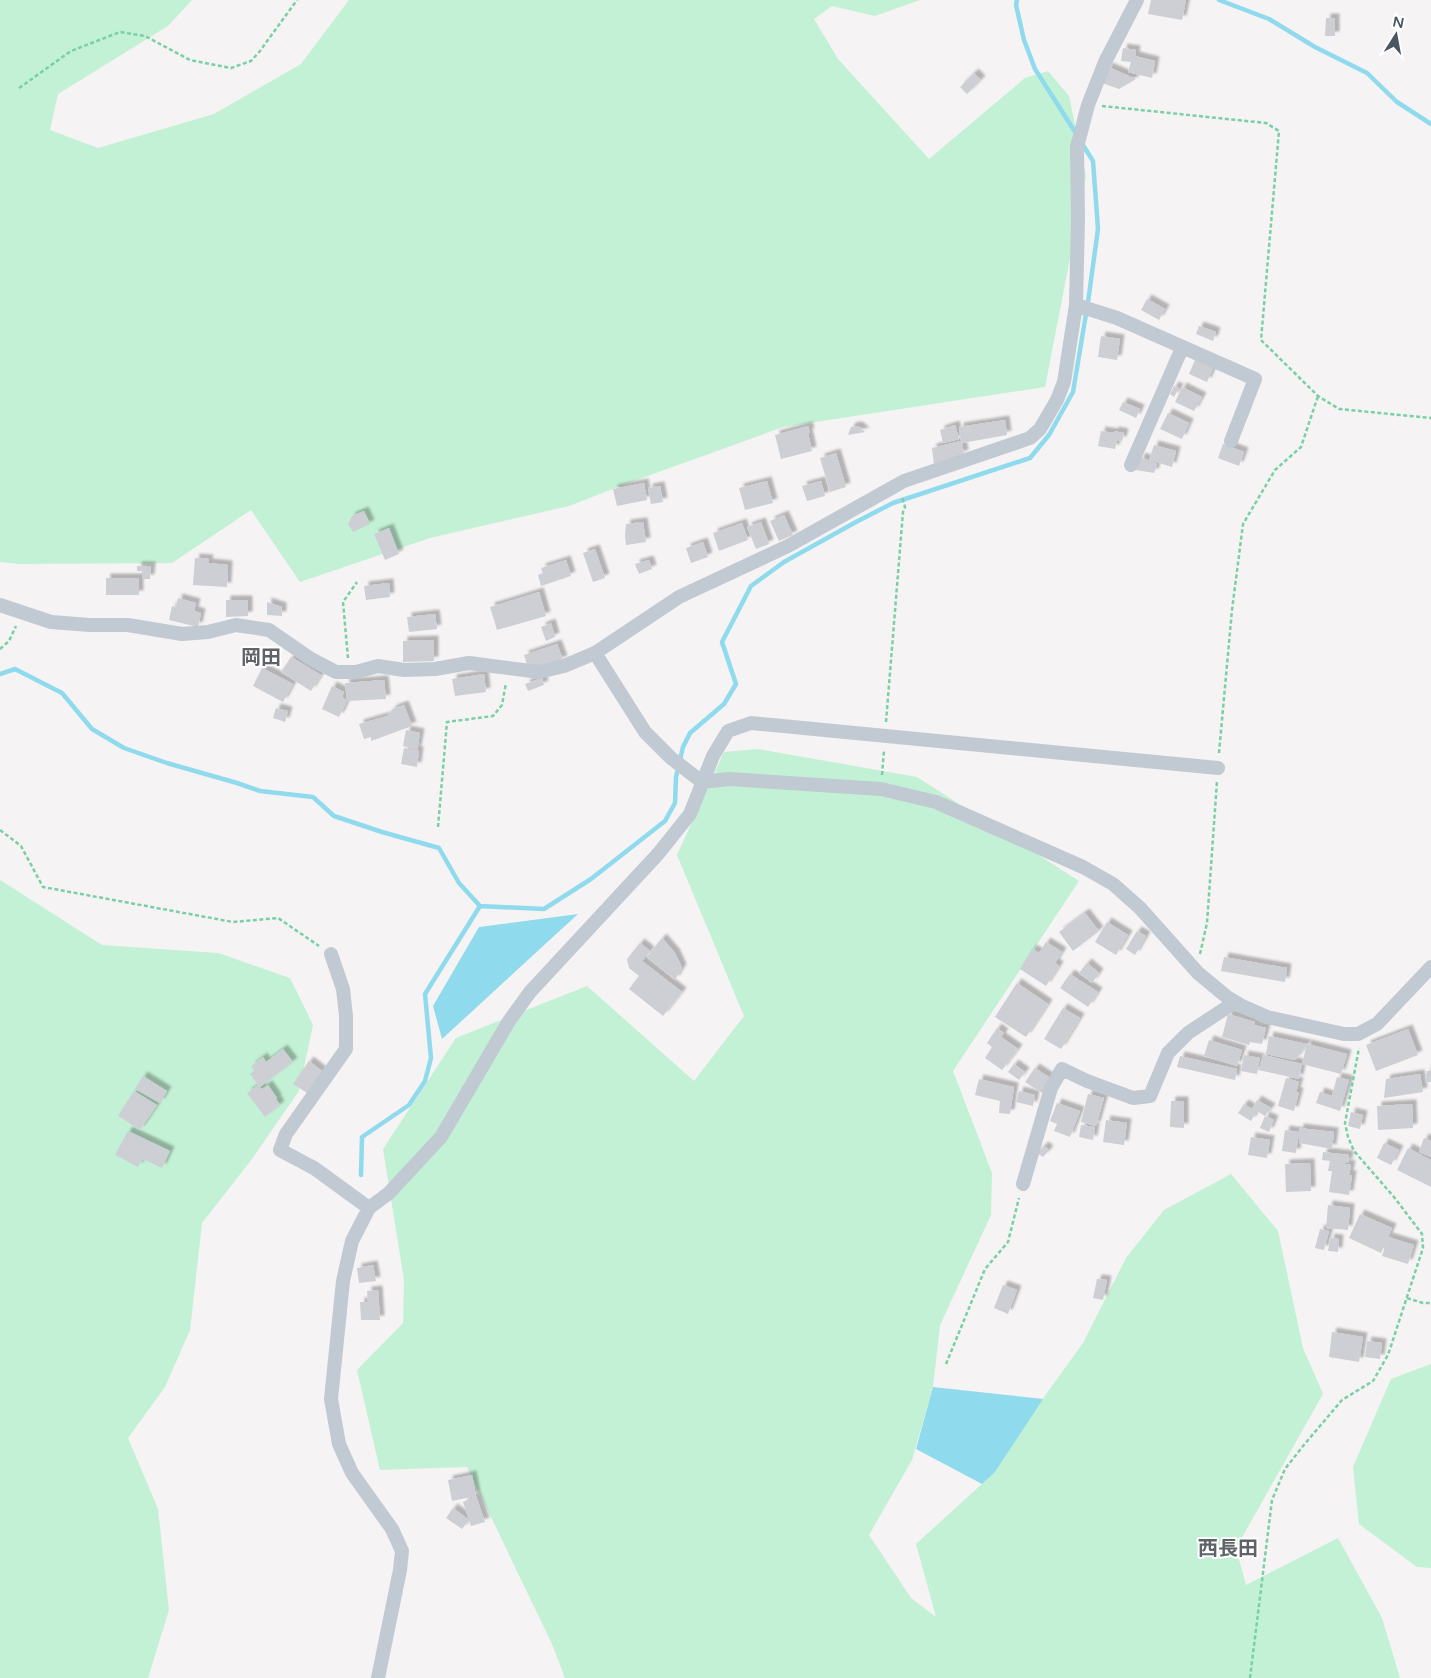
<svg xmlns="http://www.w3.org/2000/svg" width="1431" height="1678" viewBox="0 0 1431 1678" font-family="'Varela Round','Noto Sans JP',sans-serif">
  <defs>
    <filter id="shadow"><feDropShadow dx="4.5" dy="-4.5" stdDeviation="1" flood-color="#0004"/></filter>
  </defs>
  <rect width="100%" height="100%" fill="#f5f3f3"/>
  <path fill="#c3f1d5" d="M0 0H192L168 26 58 94 50 130 98 148 214 114 301 64 349 0H920L875 16 832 6 814 19 838 59 929 159 1025 78 1048 71 1069 96 1086 176 1045 387 783 427 631 482 569 506 430 538 300 582 251 510 172 563 19 564 0 562Z
    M758 749 917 777 1079 881 953 1071 992 1173 991 1215 940 1325 933 1387 912 1460 869 1535 911 1598 936 1617 916 1544 995 1472 1031 1415 1083 1343 1126 1258 1164 1210 1231 1174 1278 1231 1303 1348 1323 1394 1236 1548 1246 1585 1338 1538 1382 1618 1400 1678H565L552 1644 467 1467 380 1470 357 1370 403 1323 404 1280 383 1149 456 1038 587 986 694 1081 744 1016 677 855 724 752Z
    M0 880 102 945 218 953 290 978 313 1025 299 1091 252 1159 202 1223 190 1330 165 1387 128 1438 158 1509 169 1610 148 1678H0Z
    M1431 1364V1568L1417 1567 1359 1524 1353 1467 1391 1379Z"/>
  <path fill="#90daee" d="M578 914 442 1039 433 1006 479 927Z
    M933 1387 1043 1399 995 1472 982 1484 916 1449Z"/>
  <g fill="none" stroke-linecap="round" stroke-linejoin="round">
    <path stroke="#90daee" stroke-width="4.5" d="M1017 0 1016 5 1024 40 1035 69 1077 135
      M1219 0 1269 19 1315 47 1367 73 1397 102 1431 124
      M0 674 15 669 62 693 92 729 124 748 167 763 237 783 260 791 313 797 334 816 382 832 439 848 459 883 480 906 544 909 591 879 665 821 675 803 676 777 683 747 690 733 724 704 736 684 722 642 751 586 784 562 856 522 893 503 1030 458 1049 435 1073 392 1088 302 1098 229 1093 161 1081 142
      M361 1175 362 1137 409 1105 425 1081 431 1058 425 994 480 906"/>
  </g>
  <path fill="#cdcfd5" filter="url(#shadow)" d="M1151 0H1186L1182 20 1148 14Z
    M1326 18H1335V36H1325Z
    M1123 48 1136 50 1135 56 1155 61 1152 78 1128 72 1131 62 1121 61Z
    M1108 67 1136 79 1119 89 1102 83Z
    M974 73 981 80 967 94 960 87Z
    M1147 299 1165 309 1159 320 1141 310Z
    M1199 326 1216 332 1213 341 1196 334Z
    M1101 336 1120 339 1117 360 1098 357Z
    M1195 360 1213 368 1207 382 1189 374Z
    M1174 386 1179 388 1174 397 1170 394Z
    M1182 387 1202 397 1194 411 1175 402Z
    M1123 402 1140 409 1136 418 1119 410Z
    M1168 413 1189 423 1182 439 1160 429Z
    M1005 420 1007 435 962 443 964 454 934 465 932 448 961 441 959 427Z
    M955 425 959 439 943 443 940 430Z
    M808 426 810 432 808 433 812 451 781 459 775 435Z
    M858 426 865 432 848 435 851 427Z
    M1101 431 1114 433V431L1124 433 1122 441 1117 440 1115 449 1098 446Z
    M1223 444 1244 452 1239 466 1218 458Z
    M1154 445 1176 451 1172 467 1149 460Z
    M836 453 846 487 830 492 820 458Z
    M1141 457 1157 464 1154 473 1136 470Z
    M767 481 773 503 745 510 739 488Z
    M821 481 825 496 807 501 802 486Z
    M644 483 647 500 617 506 613 489Z
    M660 486 663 502 651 504 648 488Z
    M364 511 370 524 353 532 348 524 352 516Z
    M784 515 793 535 779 541 770 521Z
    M643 522 646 542 626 545 625 536 626 524Z
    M761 522 769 544 756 549 747 527Z
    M742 523 748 540 719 551 713 533Z
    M389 528 399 554 385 560 374 534Z
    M703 542 708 557 691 563 686 548Z
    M595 549 605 578 593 582 583 553Z
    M195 558 209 559 208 563 228 565 227 587 193 585Z
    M566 560 571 576 541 586 538 575 543 573 541 568Z
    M649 560 652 569 639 574 635 564Z
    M137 566H151L150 579H142V571H137Z
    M106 578H139V595H106Z
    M389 583 390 597 366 600 364 586Z
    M539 592 546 616 497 630 490 607Z
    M178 598 196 603 194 611 201 613 198 627 169 620 172 606 176 607Z
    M226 600H248V616L226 617Z
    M267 602 282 607V616L267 615Z
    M435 614 437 629 409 632 407 617Z
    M551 623 555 637 546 641 541 627Z
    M434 640V661L403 662V641Z
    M557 644 563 660 529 671 524 655Z
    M291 657 321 675 311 691 281 672Z
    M262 668 293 684 283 702 253 686Z
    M484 674 486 692 455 696 452 679Z
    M542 678 544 685 528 691 525 684Z
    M384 680 386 699 347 701 345 683Z
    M332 686 344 692 342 697 347 701 339 717 322 709Z
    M404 705 412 726 371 741V737L364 739 359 724 387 716 393 709Z
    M276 708 288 711 285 722 273 718Z
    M406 730 420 733 417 750 403 746Z
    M404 748 419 751 417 767 401 764Z
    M1085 913 1099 931 1073 951 1059 932Z
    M1107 922 1128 935 1116 955 1095 942Z
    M1137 931 1146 936 1135 955 1126 949Z
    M662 938 675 953 682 968 675 980 647 957Z
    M1046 942 1062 952 1055 963 1059 966 1046 986 1020 969 1032 949 1039 953Z
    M640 943 650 951 642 961 682 992 663 1016 629 989 639 976 629 968 627 959Z
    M1224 957 1287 968 1285 982 1221 971Z
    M1087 963 1099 973 1092 983 1079 973Z
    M1070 974 1098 992 1088 1007 1060 988Z
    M1017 983 1048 1004 1026 1037 995 1017Z
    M1063 1008 1080 1018 1061 1049 1044 1039Z
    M1228 1014 1255 1022 1254 1025 1266 1028 1262 1044 1250 1042 1249 1045 1222 1037Z
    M997 1028 1004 1033 1001 1037 1018 1049 1002 1070 985 1058 992 1047 987 1043Z
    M1408 1029 1418 1055 1376 1071 1366 1045Z
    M1269 1036 1307 1044 1295 1060 1266 1054Z
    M1209 1040 1242 1050 1237 1066 1204 1056Z
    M1307 1044 1347 1054 1341 1074 1302 1064 1299 1079 1259 1070 1263 1055 1302 1064Z
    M283 1049 293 1062 260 1087 262 1089 268 1085 277 1098 276 1099 280 1105 265 1117 247 1093 258 1085 250 1074 254 1071 251 1066 263 1057 266 1062Z
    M1244 1055 1260 1058 1257 1074 1241 1071Z
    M1180 1056 1237 1069 1235 1080 1177 1067Z
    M309 1061 322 1071 307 1093 293 1084Z
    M1014 1064 1025 1072 1019 1080 1008 1072Z
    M1035 1068 1052 1079 1042 1093 1025 1082Z
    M1427 1071H1431V1082H1425Z
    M1420 1074 1423 1092 1384 1098 1386 1079Z
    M143 1076 167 1091 160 1103 135 1089Z
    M1337 1077 1349 1080 1340 1111 1316 1103 1320 1092 1332 1096Z
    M1286 1078 1299 1082 1296 1092H1299L1294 1111 1278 1106Z
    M979 1079 1014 1087 1010 1114 999 1113 1000 1101 975 1095Z
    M134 1091 157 1105 140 1130 118 1116Z
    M1019 1091 1035 1095 1033 1106 1016 1102Z
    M1088 1094 1104 1098 1096 1126 1081 1122Z
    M1257 1100 1271 1108 1265 1116 1274 1120 1269 1132 1260 1128 1265 1116 1257 1111 1251 1121 1238 1113 1244 1104 1252 1109Z
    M1171 1101H1184V1128L1170 1127Z
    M1057 1103 1080 1111 1070 1137 1054 1131 1057 1124 1050 1121Z
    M1412 1104 1413 1128 1378 1130 1377 1106Z
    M1351 1112 1363 1115 1360 1129 1348 1126Z
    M1106 1120 1127 1123 1124 1145 1103 1142Z
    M1081 1125 1095 1127 1093 1140 1079 1137Z
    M1299 1128 1334 1132 1332 1149 1299 1143Z
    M1285 1130 1299 1132 1296 1153 1282 1151Z
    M128 1131 170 1151 162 1168 143 1159 138 1167 115 1155Z
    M1251 1137 1270 1140 1267 1158 1248 1155Z
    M1424 1138 1431 1141V1157L1419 1152Z
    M1384 1143 1399 1150 1391 1165 1377 1158Z
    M1044 1146 1049 1150 1043 1157 1037 1153Z
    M1408 1148 1431 1160V1187L1397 1170Z
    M1323 1152 1349 1155 1348 1163 1335 1162 1351 1165 1349 1175H1352L1349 1195 1329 1192 1332 1171H1328L1330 1161 1322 1160Z
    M1310 1163 1311 1191 1286 1192 1285 1164Z
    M1328 1205 1350 1208 1348 1230 1326 1228Z
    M1360 1214 1392 1228 1381 1253 1349 1238Z
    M1320 1229 1329 1231 1324 1250 1315 1248Z
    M1388 1237 1414 1245 1408 1264 1382 1256Z
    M1330 1238 1339 1239 1338 1252 1328 1251Z
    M373 1265 376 1281 359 1283 357 1268Z
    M1097 1279 1107 1280 1103 1300 1093 1298Z
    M1003 1285 1017 1290 1008 1314 994 1308Z
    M378 1290 380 1320H361L360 1302H368L367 1291Z
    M1332 1332 1363 1337 1359 1362 1329 1357Z
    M1367 1341 1382 1343 1380 1359 1365 1357Z
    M472 1475 476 1496 452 1501 448 1480Z
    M476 1496 485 1522 471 1526 463 1502Z
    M453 1508 469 1520 462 1529 446 1518Z"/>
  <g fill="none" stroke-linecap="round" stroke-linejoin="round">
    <path stroke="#7ad0a6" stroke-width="2.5" stroke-dasharray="4 2.5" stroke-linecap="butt" d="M19 88 71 51 120 32 145 36 190 60 231 68 251 61 260 51 297 0
      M1102 106 1266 123 1279 131 1261 340 1318 396 1339 409 1431 418
      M0 649 9 641 16 626
      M348 658 343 602 357 582
      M886 722 903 512 905 507 902 497
      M1219 753 1232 610 1243 524 1275 470 1301 447 1318 396
      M882 775 884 750
      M438 827 447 722 493 716 502 705 506 683
      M0 830 21 846 43 887 233 922 278 918 319 946
      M1200 954 1207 923 1217 781
      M1407 1298 1423 1303H1431
      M946 1364 985 1269 1008 1242 1019 1198
      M1250 1678 1272 1500 1285 1469 1303 1446 1342 1400 1373 1381 1388 1355 1423 1248 1422 1234 1394 1197 1354 1151 1348 1137 1345 1123 1359 1048"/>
    <path stroke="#c1cad2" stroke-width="14" d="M1076 305 1117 318 1255 379 1231 441
      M1131 465 1182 348
      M0 605 51 622 90 625H128L182 634 208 632 236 625 269 630 311 659 336 672H356L378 666 404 670 435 669 469 663 539 672 564 666 595 653 679 597 788 546 904 481 1030 438 1040 429 1057 400 1064 382 1076 305 1078 219 1077 147 1088 105 1105 62 1137 0
      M595 653 645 732 671 758 702 782 729 779 881 789 936 802 1083 867 1113 884 1140 908 1198 973 1227 997 1244 1007 1267 1017 1344 1034H1358L1377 1024 1431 967
      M331 954 343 989 346 1016V1049L286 1134 280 1150 314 1168 369 1208
      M1023 1184 1051 1088 1062 1069 1087 1081 1133 1098 1150 1096 1168 1053 1188 1033 1235 1002
      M378 1678 400 1570 402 1551 392 1529 352 1473 339 1444 331 1399 343 1281 352 1241 369 1208 389 1193 441 1137 509 1021 530 992 658 854 690 814 713 756 728 731 751 723 1218 768"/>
  </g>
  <g text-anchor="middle" stroke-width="4" stroke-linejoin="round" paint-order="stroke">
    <g font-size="20" font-weight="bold" fill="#5f6368" stroke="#fff">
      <text x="261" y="664">岡田</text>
      <text x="1228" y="1555">西長田</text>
    </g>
  </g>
  <g transform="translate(1396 35) rotate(11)" stroke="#ffffff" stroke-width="4" paint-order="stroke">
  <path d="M0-4L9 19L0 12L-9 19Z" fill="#4a5661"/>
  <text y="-8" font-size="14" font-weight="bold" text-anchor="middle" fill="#4a5661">N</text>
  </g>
</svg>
